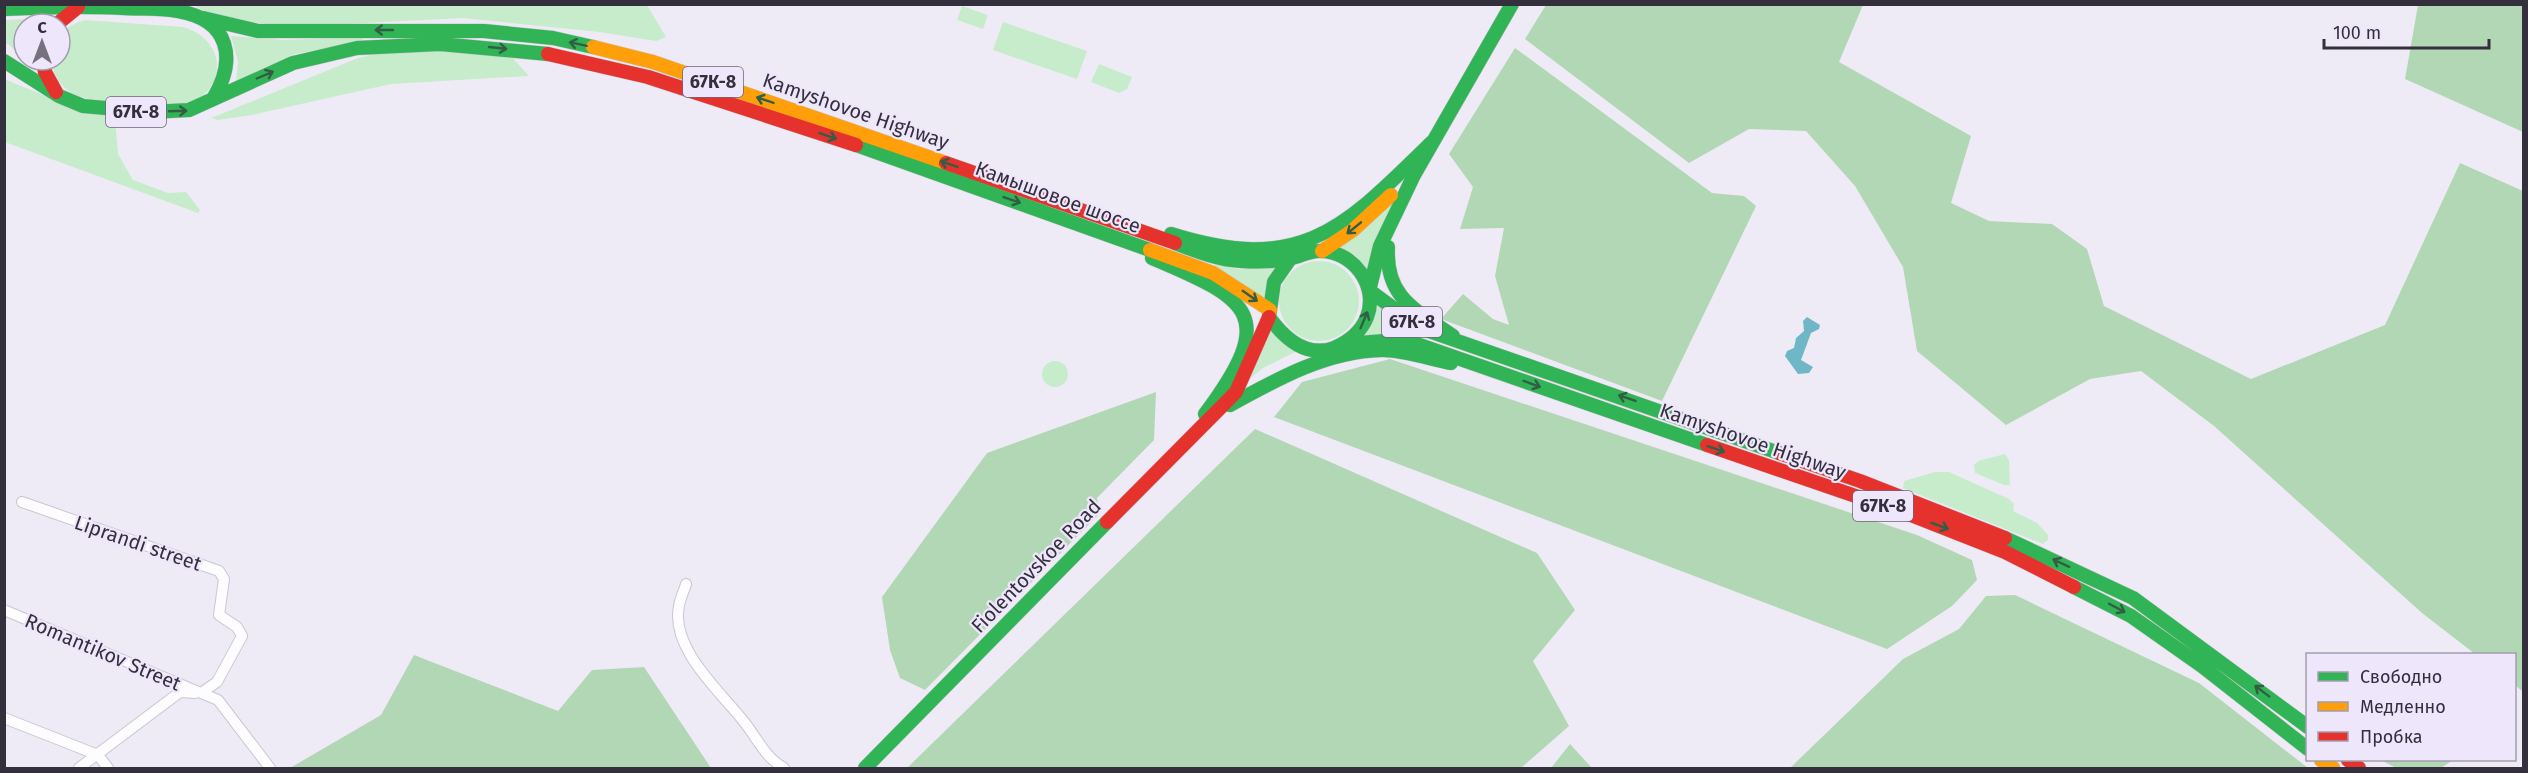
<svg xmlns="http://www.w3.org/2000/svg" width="2528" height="773" viewBox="0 0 2528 773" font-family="'Fira Sans',sans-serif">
  <rect width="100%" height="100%" fill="#efebf6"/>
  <path fill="#c7eccb" d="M193 5H647L666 37 656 41 600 32 462 18 289 27 216 17Z
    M962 6 988 15 983 29 957 20Z
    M46 18 43 24H24V57L5 42V20Z
    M85 20 183 27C198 31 211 41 216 57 221 80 206 100 184 105 168 109 144 103 128 101 109 100 85 102 69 91 59 84 52 72 52 60H60C60 35 59 28 85 20Z
    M1003 22 1087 51 1077 79 993 50Z
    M231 36 284 40 363 37V41L295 54 236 81 238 62Z
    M421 50 510 55 529 76 391 84 252 115 218 120 211 118 358 58 384 52Z
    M1099 64 1132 77 1127 89 1119 93 1091 82Z
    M4 79 73 107 115 117 118 154 133 180 168 193 186 192 200 210 198 213 5 142Z
    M1397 196 1369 275 1336 248Z
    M1279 301a40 40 0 1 1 80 0a40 40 0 1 1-80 0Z
    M1215 264 1238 269 1276 267 1264 300 1214 268Z
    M1375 303 1431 339 1363 335Z
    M1269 328 1297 351 1263 368 1251 378 1248 376Z
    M1042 374a13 13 0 1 1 26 0a13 13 0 1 1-26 0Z
    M2005 454 2009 460 2010 485H2004L1975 473 1974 465 1978 461Z
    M1935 472H1949L2009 499 2014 504 2013 511 2037 523 2048 535V540L2043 544 1903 488 1904 481Z"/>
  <path fill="#b2d7b5" d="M1546 5H1863L1839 62 1971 136 1951 203 1989 221 2052 224 2087 249 2104 306 2251 379 2385 325 2460 163 2523 191V692L2515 685 2514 654H2475L2422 613 2214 426 2141 371 2090 379 2006 425 1917 351 1903 267 1855 186 1806 131 1749 129 1689 163 1525 39Z
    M2418 5H2523V132L2405 79Z
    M1515 48 1712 193 1744 196 1756 206 1662 401 1441 319 1463 294 1493 319 1509 325 1495 276 1504 228 1460 229 1473 187 1449 154Z
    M1390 359 1917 535 1972 560 1977 580 1952 606 1887 649 1274 417 1302 382Z
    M1156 392 1154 440 1097 498 1100 513 925 690 900 678 890 650 882 597 987 453Z
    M1255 429 1537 553 1575 610 1533 661 1569 726 1521 768H907Z
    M2015 595 2199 683 2308 768H1790L1903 659 1959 629 1986 596Z
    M414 655 558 711 592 670 644 667 711 768H290L381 715Z
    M1570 744 1592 768H1551Z
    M2381 760H2453L2441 768H2396Z"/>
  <path fill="#6fb7c6" d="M1807 317 1820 325 1819 329 1811 333 1801 360 1813 367 1809 373 1798 374 1785 356 1787 351 1794 348 1796 338 1804 331 1803 321Z"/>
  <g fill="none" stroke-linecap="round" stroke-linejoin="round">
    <defs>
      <path id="street" d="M22 502 219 571 224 579 219 615 237 627 242 636 217 682 201 693 218 700 270 768
        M686 584C684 591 680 599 679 606 670 649 722 693 745 723 758 740 765 757 784 768
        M4 610 201 693
        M4 718 98 755 108 768
        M79 768 180 692 195 693"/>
      <path id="fast" d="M4 9C44 7 83 6 123 8 141 9 160 8 178 11 230 20 237 59 213 99
        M203 18 258 31H484L553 38 593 47
        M4 61 59 96 83 106 151 112 189 110 293 63 357 48 440 44 548 54
        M856 145 1150 250
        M1171 234C1302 275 1343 229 1432 142
        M1175 243C1196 251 1218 260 1241 261 1258 262 1276 262 1292 258 1301 256 1309 251 1319 251 1353 250 1379 286 1367 317 1361 332 1348 342 1334 348 1306 358 1284 338 1269 317L1274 282 1290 259
        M1388 247C1385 298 1416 310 1453 336
        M1152 258C1252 300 1278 316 1205 414
        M1370 287 1380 246 1414 175 1512 4
        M1370 291 1420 328 1779 453
        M1347 344 1384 341 1417 344 1707 445
        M1230 405C1277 379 1327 351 1382 350 1404 350 1430 359 1451 363
        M2005 538 2133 598 2308 727
        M2074 587 2131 616 2202 666 2308 749
        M865 768 1107 522"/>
      <path id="slow" d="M593 47 653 62 946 163
        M1150 250 1213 273 1270 310
        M1322 251 1353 230 1391 195
        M2321 760 2333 768"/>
      <path id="jam" d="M57 24 78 7
        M548 54 648 77 856 145
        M43 60 45 72 56 92
        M946 163 1175 243
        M1707 445 1911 515 2005 552 2074 587
        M1779 453 1860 481 2005 538
        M1107 522 1236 392 1269 317
        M2348 760 2359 768"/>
    </defs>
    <use href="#street" stroke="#cac6d1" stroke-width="12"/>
    <use href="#fast" stroke="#cac6d1" stroke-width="15"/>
    <use href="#slow" stroke="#cac6d1" stroke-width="15"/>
    <use href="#jam" stroke="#cac6d1" stroke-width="15"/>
    <use href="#street" stroke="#fdfcfe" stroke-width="10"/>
    <use href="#fast" stroke="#30b455" stroke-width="14"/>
    <use href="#slow" stroke="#ff9f0a" stroke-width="14"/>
    <use href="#jam" stroke="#e5322d" stroke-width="14"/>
  </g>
  <defs><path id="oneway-shaft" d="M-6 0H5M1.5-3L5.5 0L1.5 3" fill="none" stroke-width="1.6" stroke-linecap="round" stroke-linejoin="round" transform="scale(1.5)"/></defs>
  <g stroke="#335e45">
    <use href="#oneway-shaft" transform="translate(384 30) rotate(-180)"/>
    <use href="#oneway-shaft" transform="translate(578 44) rotate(-168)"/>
    <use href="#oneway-shaft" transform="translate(498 48) rotate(6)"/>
    <use href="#oneway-shaft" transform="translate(265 75) rotate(-23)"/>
    <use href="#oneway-shaft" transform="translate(765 100) rotate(-161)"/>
    <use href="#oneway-shaft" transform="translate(178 111) rotate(-2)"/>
    <use href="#oneway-shaft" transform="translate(828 136) rotate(19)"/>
    <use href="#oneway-shaft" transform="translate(949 164) rotate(-161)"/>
    <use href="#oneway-shaft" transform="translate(1012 200) rotate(19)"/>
    <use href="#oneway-shaft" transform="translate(1354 228) rotate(141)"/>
    <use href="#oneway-shaft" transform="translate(1250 296) rotate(35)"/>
    <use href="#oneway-shaft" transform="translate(1364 320) rotate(-67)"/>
    <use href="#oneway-shaft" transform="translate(1532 384) rotate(20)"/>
    <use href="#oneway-shaft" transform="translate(1627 398) rotate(-161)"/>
    <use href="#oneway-shaft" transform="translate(1716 449) rotate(19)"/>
    <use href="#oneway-shaft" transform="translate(1940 526) rotate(21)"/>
    <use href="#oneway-shaft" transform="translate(2061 563) rotate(-155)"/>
    <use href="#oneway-shaft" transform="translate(2117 608) rotate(28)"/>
    <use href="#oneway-shaft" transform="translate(2262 691) rotate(-143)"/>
  </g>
  <g text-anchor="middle" stroke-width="4.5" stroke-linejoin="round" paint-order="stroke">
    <g fill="#eee6fb" stroke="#6c6676" stroke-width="1.5">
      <rect x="683" y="67" width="60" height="30" rx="4.5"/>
      <rect x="106" y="97" width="60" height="30" rx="4.5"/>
      <rect x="1382" y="307" width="60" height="30" rx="4.5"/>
      <rect x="1853" y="491" width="60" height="30" rx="4.5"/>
    </g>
    <g font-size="18" font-weight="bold" fill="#342f3d">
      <text x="713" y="88">67К-8</text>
      <text x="136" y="118">67К-8</text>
      <text x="1412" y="328">67К-8</text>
      <text x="1883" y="512">67К-8</text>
    </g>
    <g font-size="20" fill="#342f3d" stroke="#eee6fb">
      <text transform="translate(856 111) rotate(19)" y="7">Kamyshovoe Highway</text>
      <text transform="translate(1058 197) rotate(20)" y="7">Камышовое шоссе</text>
      <text transform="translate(1753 441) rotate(19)" y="7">Kamyshovoe Highway</text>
      <text transform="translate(138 543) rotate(19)" y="7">Liprandi street</text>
      <text transform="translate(1036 566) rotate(-46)" y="7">Fiolentovskoe Road</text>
      <text transform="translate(103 652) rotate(23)" y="7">Romantikov Street</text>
    </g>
  </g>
  <rect width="2528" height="773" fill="none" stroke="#342f3d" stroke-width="12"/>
  <rect x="2306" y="653" width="210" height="108" fill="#eee6fb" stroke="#a49daf" stroke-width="1.5"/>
  <rect x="2318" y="672" width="30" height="9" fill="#30b455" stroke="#a49daf" stroke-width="1.5"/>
  <text x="2360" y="683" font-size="18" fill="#342f3d">Свободно</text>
  <rect x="2318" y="702" width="30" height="9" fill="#ff9f0a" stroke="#a49daf" stroke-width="1.5"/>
  <text x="2360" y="713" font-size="18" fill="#342f3d">Медленно</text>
  <rect x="2318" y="732" width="30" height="9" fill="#e5322d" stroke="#a49daf" stroke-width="1.5"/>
  <text x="2360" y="743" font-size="18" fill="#342f3d">Пробка</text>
  <g transform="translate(42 42)"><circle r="28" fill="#eee6fb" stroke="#a49daf" stroke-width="1.5"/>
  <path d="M0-4.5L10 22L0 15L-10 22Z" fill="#75717e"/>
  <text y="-9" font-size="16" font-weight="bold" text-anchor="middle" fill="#342f3d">С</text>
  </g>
  <path d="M2324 39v9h165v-9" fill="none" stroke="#342f3d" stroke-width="3"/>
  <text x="2333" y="39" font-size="18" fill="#342f3d" stroke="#eee6fb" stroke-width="4.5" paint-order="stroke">100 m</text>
</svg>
